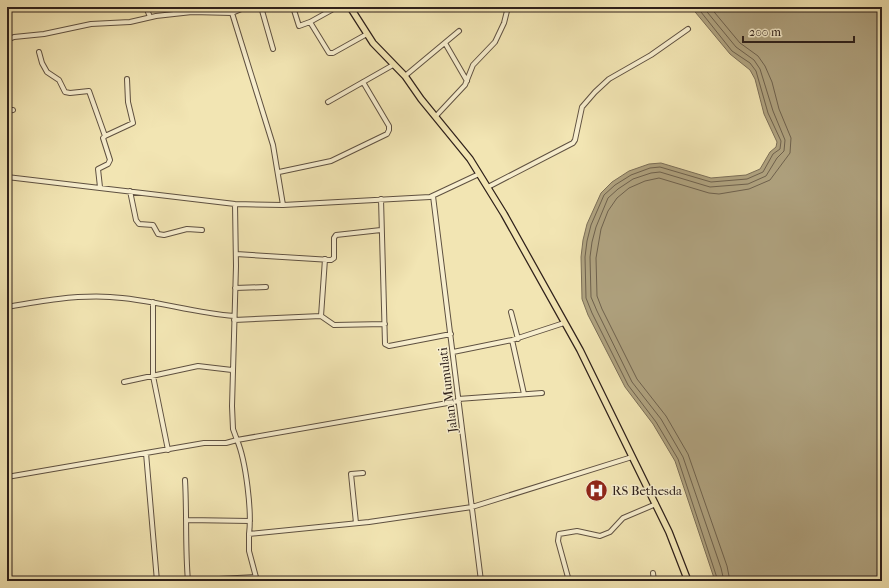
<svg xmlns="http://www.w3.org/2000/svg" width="889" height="588" viewBox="0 0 889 588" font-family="'IM FELL French Canon',serif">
  <rect width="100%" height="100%" fill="#f2e5b3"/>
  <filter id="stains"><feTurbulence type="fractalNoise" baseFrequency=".005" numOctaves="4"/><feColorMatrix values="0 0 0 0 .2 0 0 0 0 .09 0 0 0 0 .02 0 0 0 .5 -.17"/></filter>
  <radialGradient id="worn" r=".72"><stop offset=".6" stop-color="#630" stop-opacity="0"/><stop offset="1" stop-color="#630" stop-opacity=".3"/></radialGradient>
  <path fill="#afa27f" stroke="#7b6e57" d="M691 7H882V581H715L675 461 653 424 625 387 588 315 582 299 581 257 583 240 587 224 601 193 612 182 629 171 649 164 661 163 711 178 746 175 760 169 770 152 776 147 777 142 764 114 755 79 750 70 730 54Z"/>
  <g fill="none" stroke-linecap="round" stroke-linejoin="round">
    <path stroke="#6e614d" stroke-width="1" d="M697 7 732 51 750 63 756 71 768 113 781 141 780 149 773 154 763 172 747 179 711 182 660 167 650 168 631 175 615 185 604 195 591 225 587 241 585 257 586 298 592 313 628 385 656 422 678 459 718 581
      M703 7 736 47 754 60 760 69 773 111 785 140 784 151 777 158 766 176 748 184 710 187 660 172 651 173 633 179 618 189 608 198 596 227 592 242 590 257 591 297 597 311 632 382 661 419 683 457 721 568 724 581
      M710 7 740 43 758 56 765 66 772 82 779 109 791 138 790 153 770 180 749 189 719 194 709 193 659 178 645 181 629 188 617 198 608 211 601 229 596 258 597 296 602 309 637 379 666 416 688 454 727 566 730 581"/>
    <defs>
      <path id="minor" d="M146 7 150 17
        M246 7 232 13 273 145 283 205
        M261 7 273 49
        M293 7 299 26 310 22
        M337 7 310 22 329 53H333L367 34
        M7 40 14 37 44 34 91 24 130 22 156 16 192 12 232 13
        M445 43 467 81
        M39 52 42 63 47 72 59 80 65 92 70 93 89 91 105 136
        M405 76 459 31
        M328 102 393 65
        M7 111 13 110
        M436 116 465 85 473 65 495 42 504 23 508 7
        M279 172 331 161 387 134 389 130V126L363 82
        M7 177 235 204 283 205 430 197 479 174
        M100 187 98 169 108 164 110 160 103 138 105 136 133 123 128 102 127 79
        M488 187 573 143 575 140 582 107 595 92 609 79 651 55 688 29
        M130 191 136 220 139 224 153 225 158 234 164 235 187 229 202 230
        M433 196 481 581
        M381 199 385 344 389 346 451 334
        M235 204 236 266 232 406 233 429 237 440 459 401
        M236 254 331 260 334 258V238L336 235 381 230
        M235 288 266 287
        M153 302V376L168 450
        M7 307C41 301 75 295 110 297 152 299 192 313 234 316
        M511 312 518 339
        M321 316 334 325 385 324
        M234 320 321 316 325 259
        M512 340 524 394
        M453 352 512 340 564 323
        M124 382 198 366 232 370
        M458 399 542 393
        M146 453 157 581
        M7 477 204 443H226L237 440C246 461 252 512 249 534
        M185 480C187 514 185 547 188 581
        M187 520 250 521
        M356 523 351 474 363 473
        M653 573 654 581
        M182 581 256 577
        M257 581 249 551V534L369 522 472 507 632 457
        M569 581 558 541 559 534 577 531 600 536 610 532 623 518 656 504"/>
      <path id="highway" d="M350 7 373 43 405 76 421 99 470 159 504 214 580 350 669 532 688 581"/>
    </defs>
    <use href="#minor" stroke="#5f5141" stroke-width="6"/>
    <use href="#highway" stroke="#2e201b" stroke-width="8"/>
    <use href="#minor" stroke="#f7eece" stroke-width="4"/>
    <use href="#highway" stroke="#f2e5b3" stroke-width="5.5"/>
  </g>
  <defs>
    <symbol id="hospital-disc" viewBox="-11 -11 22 22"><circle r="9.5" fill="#8f2418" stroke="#f7eece"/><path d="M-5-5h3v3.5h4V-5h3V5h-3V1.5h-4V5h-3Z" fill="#fff"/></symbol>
  </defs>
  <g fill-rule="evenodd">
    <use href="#hospital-disc" x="584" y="478" width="25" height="25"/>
  </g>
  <g text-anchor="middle" stroke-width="3" stroke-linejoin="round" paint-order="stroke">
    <g font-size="13" fill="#2e201b" stroke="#f7eece">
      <text transform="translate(447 390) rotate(-97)" y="5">Jalan Mumulati</text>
    </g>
    <g font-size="13" fill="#2e201b" stroke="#f7eece" text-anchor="start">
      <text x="612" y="495">RS Bethesda</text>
    </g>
  </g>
  <rect width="889" height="588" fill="none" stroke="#f2e5b3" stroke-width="24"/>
  <rect x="8" y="8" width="873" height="572" fill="none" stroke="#2e201b" stroke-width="2"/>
  <rect x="12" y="12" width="865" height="564" fill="none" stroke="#2e201b"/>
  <path d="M743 36v6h111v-6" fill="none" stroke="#2e201b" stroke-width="2"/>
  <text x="749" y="36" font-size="12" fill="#2e201b" stroke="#f7eece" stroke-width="3" paint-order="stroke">200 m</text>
  <rect width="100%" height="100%" filter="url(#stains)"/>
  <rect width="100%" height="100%" fill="url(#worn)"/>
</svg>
